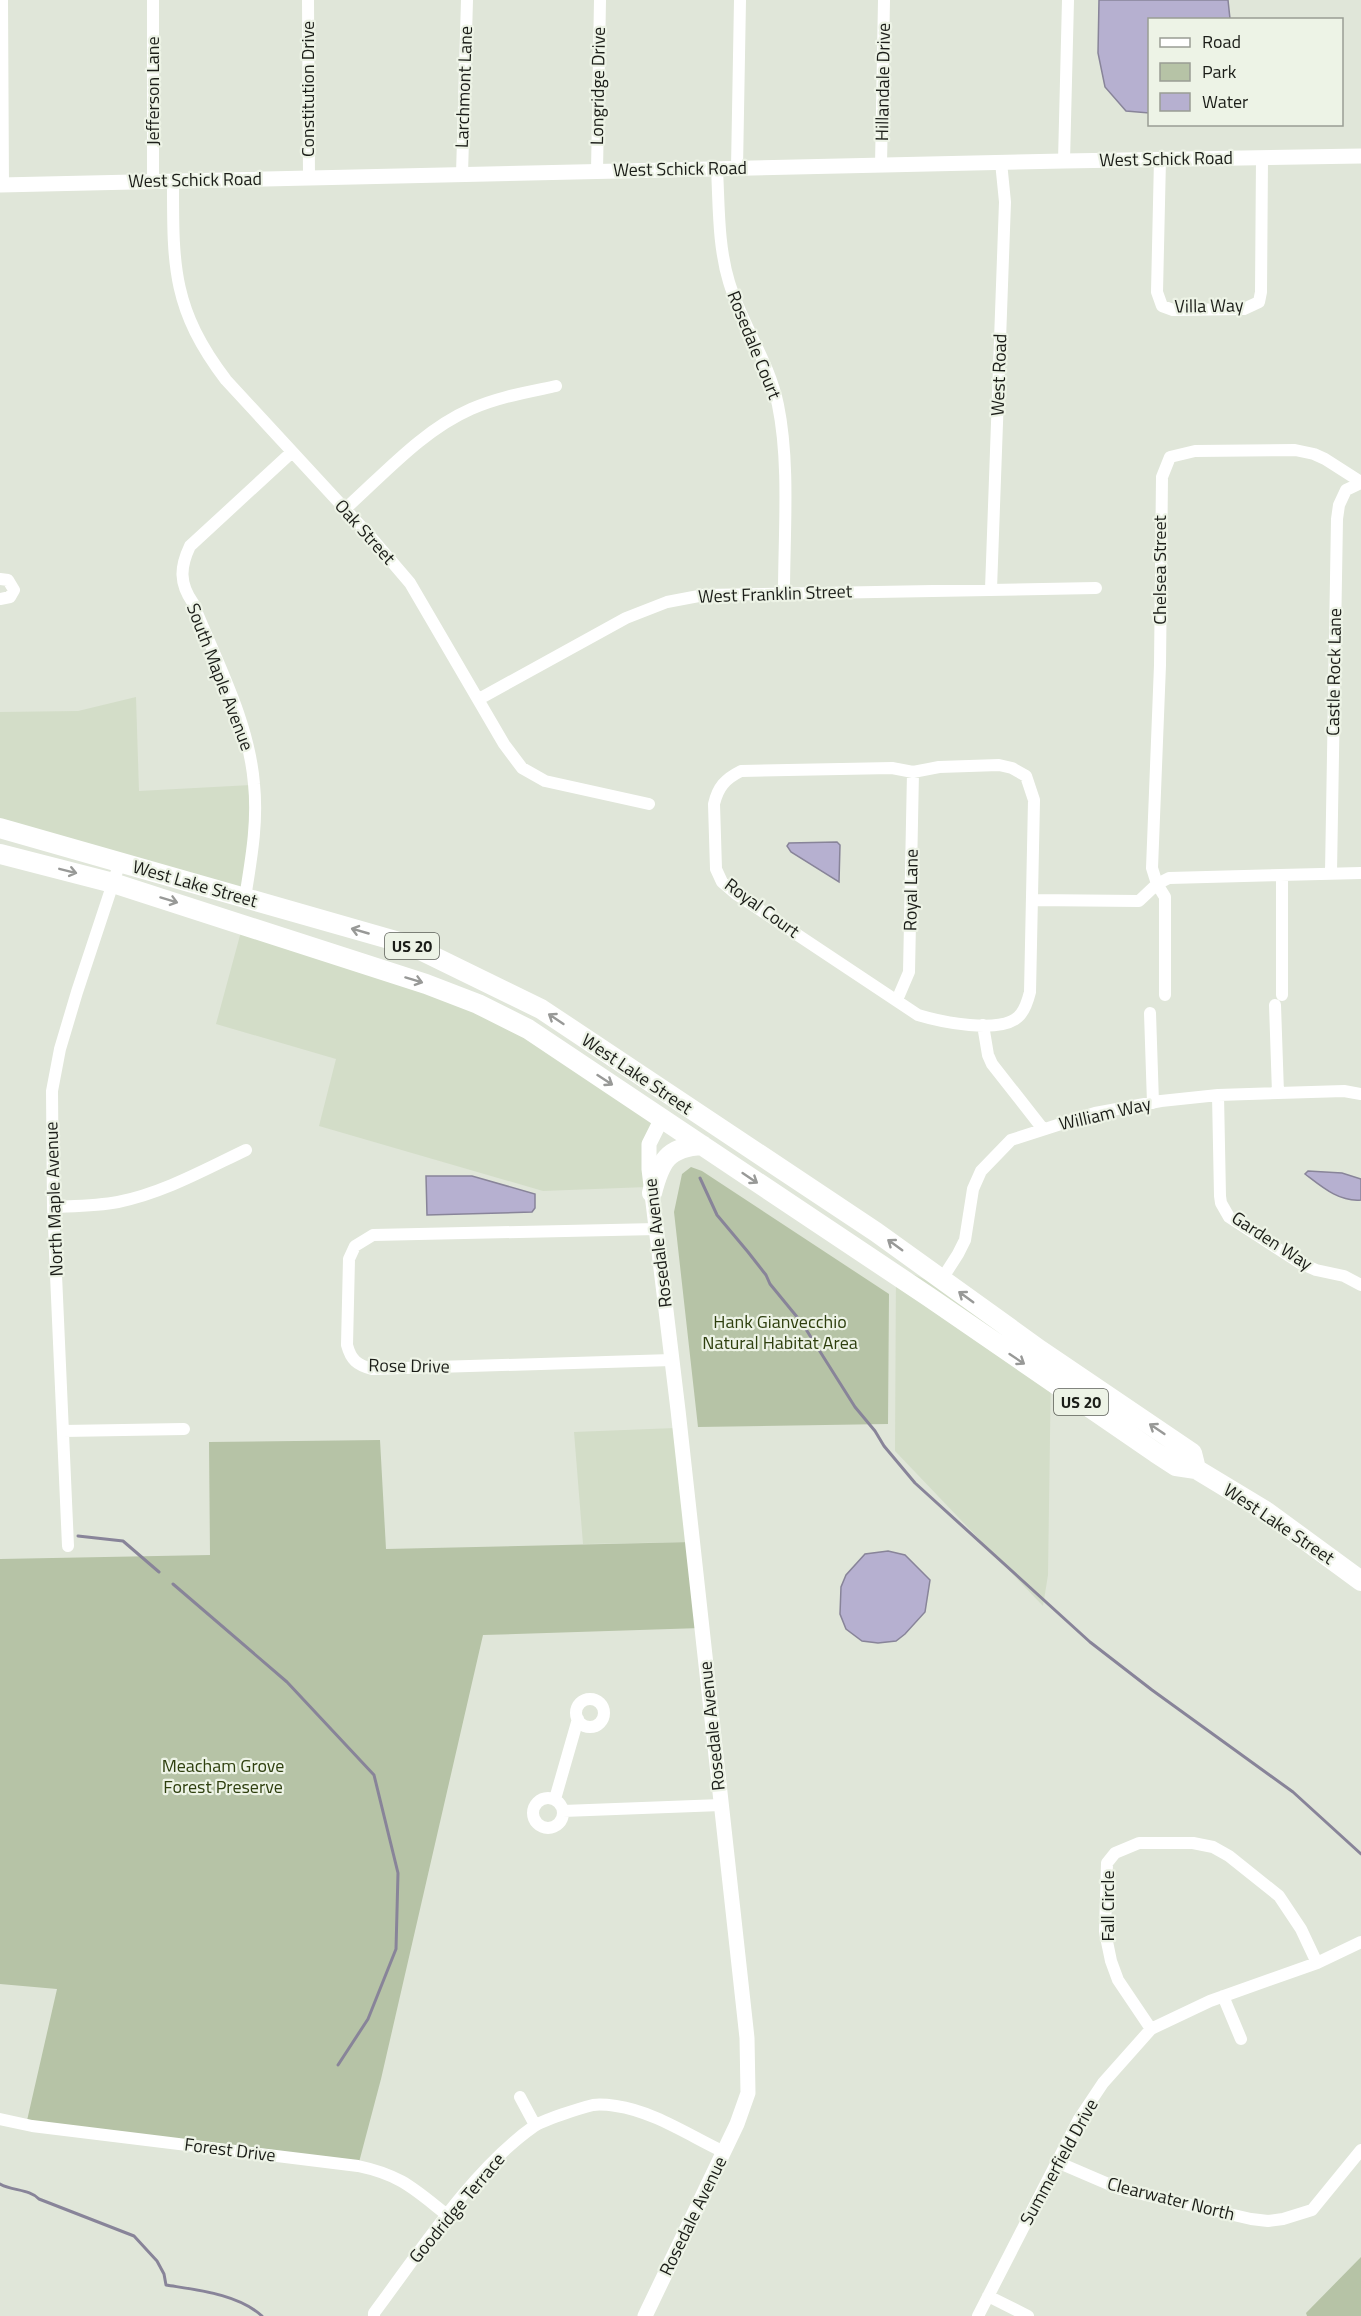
<svg xmlns="http://www.w3.org/2000/svg" width="1361" height="2316" viewBox="0 0 1361 2316" font-family="'Titillium Web',sans-serif">
  <rect width="100%" height="100%" fill="#e0e6d9"/>
  <path fill="#d3ddc8" d="M136 697 139 791 251 785 253 814 243 895 0 825V712L78 711Z
    M242 928 474 1006 658 1118 647 1187 543 1191 319 1126 336 1059 216 1024Z
    M896 1267 936 1284 1051 1367 1048 1575 1043 1606 895 1451Z
    M675 1428 689 1542 583 1544 574 1432Z"/>
  <path fill="#b6c3a6" d="M691 1167 702 1171 889 1294 888 1424 698 1427 674 1212 682 1174Z
    M380 1440 386 1549 692 1542 701 1628 483 1635 381 2079 358 2166 26 2125 57 1989 0 1984V1559L210 1555 209 1442Z
    M1361 2257V2316H1307L1306 2313Z"/>
  <path fill="#b6b0d0" stroke="#888499" stroke-width="1.5" d="M1099 0H1228L1230 19 1150 20 1149 113 1126 111 1105 87 1098 53Z
    M837 842 840 845 839 882 791 852 787 846 789 843Z
    M1308 1171 1342 1173 1361 1179V1200C1339 1202 1322 1187 1305 1174Z
    M426 1176H472L535 1194V1208L532 1212 427 1215Z
    M888 1551 905 1555 930 1580 925 1612 905 1634 896 1641 878 1643 862 1641 846 1629 840 1614 841 1587 846 1575 865 1554Z"/>
  <g fill="none" stroke-linecap="round" stroke-linejoin="round">
    <path stroke="#888499" stroke-width="3" d="M700 1178 717 1215 748 1252 766 1275 770 1284 802 1323 855 1407 875 1431 884 1446 915 1483 1090 1642 1152 1690 1293 1792 1361 1854
      M78 1536 123 1541 159 1572
      M173 1584 287 1682 374 1775 398 1873 396 1949 368 2019 338 2065
      M0 2184C12 2191 30 2189 39 2199L134 2236 157 2261 164 2274 166 2285C197 2290 238 2294 262 2316"/>
    <path stroke="#fff" stroke-width="12" d="M2 0 3 185
      M308 0 309 178
      M1160 159 1157 292 1162 306 1173 310 1244 309 1259 302 1261 292 1262 158
      M1064 161 1068 0
      M881 165 884 0
      M737 168 740 0
      M717 169C719 206 718 246 729 282 742 325 769 361 778 405 790 463 784 534 784 593
      M597 171 600 0
      M462 174 467 0
      M153 181V0
      M173 181C173 266 172 309 226 380L369 535 410 583 504 744 522 768 545 781 649 804
      M345 509C384 474 423 430 471 409 498 397 528 392 556 386
      M0 579 8 580 14 590 10 597 0 599
      M991 589 1005 202 1001 162
      M479 699 626 618 667 602 704 595 1096 588
      M999 765 1012 768 1026 776 1034 800 1030 992C1028 1000 1025 1011 1018 1017 999 1034 941 1022 918 1015L736 894 722 882 716 869 714 804C718 787 725 779 741 771L892 768 913 772 939 767Z
      M1331 873 1337 519 1339 505 1346 490 1361 483
      M245 898C251 860 258 823 254 784 249 721 216 661 193 603 179 583 180 567 190 546L292 452
      M1032 900 1139 901 1157 884 1169 878 1361 873
      M1165 995V897L1157 884 1152 868 1160 665 1162 477 1170 457 1195 451 1295 450 1314 454 1325 459 1361 482
      M1282 995V876
      M897 1000 909 972 913 772
      M1275 1005 1278 1093
      M1150 1013 1153 1103
      M983 1025 988 1055 992 1064 1043 1129
      M1218 1095 1220 1196 1221 1203 1229 1217 1300 1263 1316 1270 1344 1276 1361 1285
      M53 1207C75 1206 97 1206 118 1202 163 1193 204 1170 246 1150
      M657 1229 373 1235 355 1246 349 1259 347 1345C351 1360 357 1365 372 1369L672 1360
      M942 1279 958 1254 965 1240 973 1189 981 1171 1011 1140 1095 1113 1161 1101 1218 1095 1278 1093 1344 1091 1361 1094
      M63 1431 184 1429
      M68 1546 53 1207 52 1091 60 1049 77 992 120 862
      M576 1713a14 14 0 1 1 28 0a14 14 0 1 1-28 0Z
      M533 1813a15 15 0 1 1 30 0a15 15 0 1 1-30 0Z
      M555 1799 578 1719
      M563 1811 721 1805
      M1223 1996 1241 2039
      M1151 2029 1118 1980 1111 1961 1105 1932 1107 1863 1115 1853 1139 1843H1193L1213 1847 1229 1856 1279 1896 1301 1929 1317 1963
      M520 2097 535 2125
      M0 2119 32 2126 358 2166C401 2175 414 2189 447 2215
      M1057 2162 1120 2189 1251 2219 1268 2221 1283 2219 1312 2210 1361 2150
      M988 2296 1028 2316
      M374 2316V2313C419 2253 472 2170 533 2127 542 2120 581 2108 593 2105 600 2104 609 2105 616 2106 653 2111 690 2136 724 2152
      M978 2316 1079 2119 1103 2083 1151 2029 1210 2001 1317 1963 1361 1942"/>
    <path stroke="#fff" stroke-width="15" d="M0 185 1064 161 1361 156
      M645 2316 737 2124 748 2093 747 2038 678 1410 649 1169V1144L662 1118"/>
    <path stroke="#fff" stroke-width="20" d="M0 828 410 945 541 1009 876 1232 1040 1350 1192 1453 1196 1469
      M0 854 113 883 426 984 478 1004 528 1029 929 1297 1156 1453 1176 1466 1196 1469 1267 1512 1361 1581
      M652 1193C660 1162 667 1147 702 1145"/>
  </g>
  <defs><path id="oneway-shaft" d="M-6 0H5M1.5-3L5.5 0L1.5 3" fill="none" stroke-width="1.6" stroke-linecap="round" stroke-linejoin="round" transform="scale(1.5)"/></defs>
  <g stroke="#989997">
    <use href="#oneway-shaft" transform="translate(68 871) rotate(14)"/>
    <use href="#oneway-shaft" transform="translate(169 900) rotate(17)"/>
    <use href="#oneway-shaft" transform="translate(360 931) rotate(-164)"/>
    <use href="#oneway-shaft" transform="translate(414 980) rotate(17)"/>
    <use href="#oneway-shaft" transform="translate(556 1019) rotate(-146)"/>
    <use href="#oneway-shaft" transform="translate(605 1080) rotate(33)"/>
    <use href="#oneway-shaft" transform="translate(750 1178) rotate(34)"/>
    <use href="#oneway-shaft" transform="translate(895 1245) rotate(-144)"/>
    <use href="#oneway-shaft" transform="translate(966 1297) rotate(-144)"/>
    <use href="#oneway-shaft" transform="translate(1017 1359) rotate(34)"/>
    <use href="#oneway-shaft" transform="translate(1157 1429) rotate(-146)"/>
  </g>
  <g text-anchor="middle" stroke-width="4.5" stroke-linejoin="round" paint-order="stroke">
    <g fill="#edf3e6" stroke="#5a5d56" stroke-width="1.5">
      <rect x="385" y="933" width="54" height="26" rx="4.5"/>
      <rect x="1054" y="1389" width="54" height="26" rx="4.5"/>
    </g>
    <g font-size="16" font-weight="bold" fill="#1b1d18">
      <text x="412" y="952">US 20</text>
      <text x="1081" y="1408">US 20</text>
    </g>
    <g font-size="18" fill="#1b1d18" stroke="#edf3e6">
      <text transform="translate(883 82) rotate(-89)" y="6">Hillandale Drive</text>
      <text transform="translate(598 86) rotate(-89)" y="6">Longridge Drive</text>
      <text transform="translate(464 87) rotate(-88)" y="6">Larchmont Lane</text>
      <text transform="translate(308 89) rotate(-90)" y="6">Constitution Drive</text>
      <text transform="translate(153 91) rotate(-90)" y="6">Jefferson Lane</text>
      <text transform="translate(1166 159) rotate(-1)" y="6">West Schick Road</text>
      <text transform="translate(680 169) rotate(-1)" y="6">West Schick Road</text>
      <text transform="translate(195 180) rotate(-1)" y="6">West Schick Road</text>
      <text transform="translate(1209 306) rotate(-1)" y="6">Villa Way</text>
      <text transform="translate(754 345) rotate(68)" y="6">Rosedale Court</text>
      <text transform="translate(999 375) rotate(-88)" y="6">West Road</text>
      <text transform="translate(365 532) rotate(48)" y="6">Oak Street</text>
      <text transform="translate(1160 570) rotate(-90)" y="6">Chelsea Street</text>
      <text transform="translate(775 594) rotate(-2)" y="6">West Franklin Street</text>
      <text transform="translate(1334 672) rotate(-89)" y="6">Castle Rock Lane</text>
      <text transform="translate(220 677) rotate(69)" y="6">South Maple Avenue</text>
      <text transform="translate(195 884) rotate(16)" y="6">West Lake Street</text>
      <text transform="translate(911 890) rotate(-89)" y="6">Royal Lane</text>
      <text transform="translate(762 908) rotate(36)" y="6">Royal Court</text>
      <text transform="translate(637 1074) rotate(34)" y="6">West Lake Street</text>
      <text transform="translate(1105 1114) rotate(-13)" y="6">William Way</text>
      <text transform="translate(54 1199) rotate(-92)" y="6">North Maple Avenue</text>
      <text transform="translate(1272 1241) rotate(33)" y="6">Garden Way</text>
      <text transform="translate(658 1243) rotate(-97)" y="6">Rosedale Avenue</text>
      <text transform="translate(409 1366) rotate(1)" y="6">Rose Drive</text>
      <text transform="translate(1279 1524) rotate(34)" y="6">West Lake Street</text>
      <text transform="translate(712 1726) rotate(-96)" y="6">Rosedale Avenue</text>
      <text transform="translate(1108 1906) rotate(-90)" y="6">Fall Circle</text>
      <text transform="translate(230 2150) rotate(7)" y="6">Forest Drive</text>
      <text transform="translate(1059 2162) rotate(-61)" y="6">Summerfield Drive</text>
      <text transform="translate(1171 2199) rotate(14)" y="6">Clearwater North</text>
      <text transform="translate(457 2208) rotate(-50)" y="6">Goodridge Terrace</text>
      <text transform="translate(693 2216) rotate(-64)" y="6">Rosedale Avenue</text>
    </g>
    <g font-size="18" fill="#2e3f0e" stroke="#edf3e6">
      <text x="780" y="1328">Hank Gianvecchio<tspan x="780" dy="21">Natural Habitat Area</tspan></text>
      <text x="223" y="1772">Meacham Grove<tspan x="223" dy="21">Forest Preserve</tspan></text>
    </g>
  </g>
  <rect x="1148" y="18" width="195" height="108" fill="#edf3e6" stroke="#999d94" stroke-width="1.5"/>
  <rect x="1160" y="38" width="30" height="9" fill="#ffffff" stroke="#999d94" stroke-width="1.5"/>
  <text x="1202" y="48" font-size="18" fill="#1b1d18">Road</text>
  <rect x="1160" y="63" width="30" height="18" fill="#b6c3a6" stroke="#999d94" stroke-width="1.5"/>
  <text x="1202" y="78" font-size="18" fill="#1b1d18">Park</text>
  <rect x="1160" y="93" width="30" height="18" fill="#b6b0d0" stroke="#999d94" stroke-width="1.5"/>
  <text x="1202" y="108" font-size="18" fill="#1b1d18">Water</text>
</svg>
